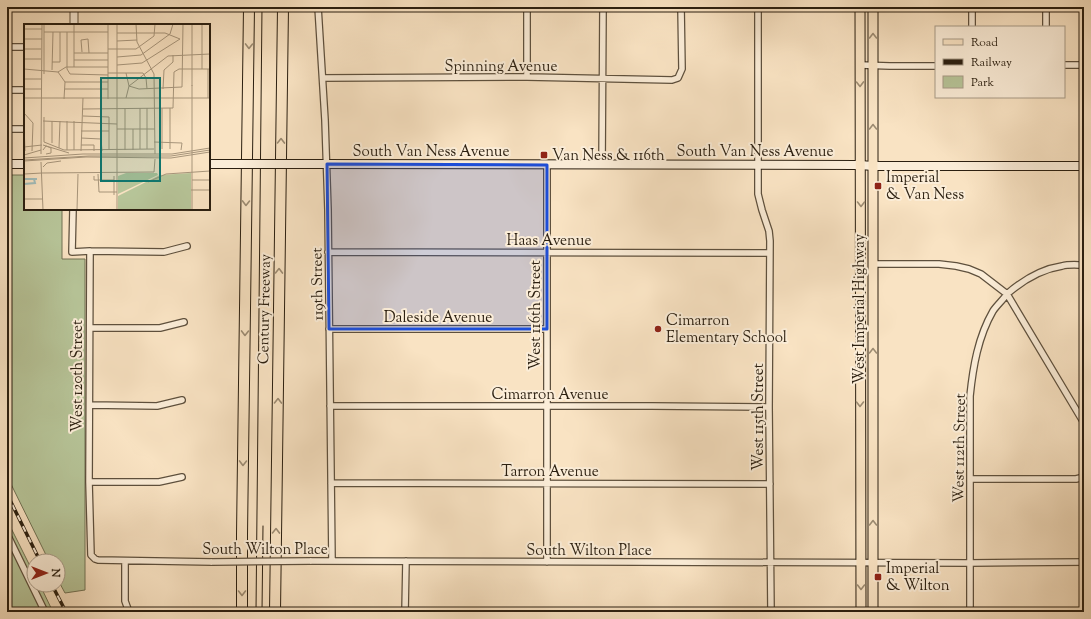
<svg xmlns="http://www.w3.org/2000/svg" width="1091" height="619" viewBox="0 0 1091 619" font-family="'Sorts Mill Goudy',serif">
  <rect width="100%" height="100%" fill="#f9e3c3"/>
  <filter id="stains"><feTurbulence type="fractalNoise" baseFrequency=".005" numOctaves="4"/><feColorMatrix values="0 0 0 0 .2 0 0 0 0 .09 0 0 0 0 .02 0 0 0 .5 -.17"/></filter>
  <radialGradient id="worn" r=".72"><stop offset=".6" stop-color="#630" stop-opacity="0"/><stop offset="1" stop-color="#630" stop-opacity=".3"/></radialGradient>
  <path fill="#b7c599" stroke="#717254" d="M7 175H25V209H62V259H85V590L65 593 58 580V561H49L7 476Z
    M7 520 34 574V585H40L53 612H7Z"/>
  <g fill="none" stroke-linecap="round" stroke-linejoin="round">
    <defs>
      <path id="minor" d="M318 7 325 120 328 210 332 561
        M527 7V77
        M758 7V194L762 210 769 231 770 241 769 407 771 612
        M972 7V27
        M1046 7V27
        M7 47H25
        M860 65 890 66H936
        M1064 65H1084
        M323 78 527 77 672 80 678 78 682 69 681 7
        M7 90H25
        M7 129H25
        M602 165 603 7
        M73 209 72 252 90 251 89 482 91 555 95 559 98 560 212 562
        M90 251 164 252 187 246
        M328 252 770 253
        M873 264H939L956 266 969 269 981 274 1007 294C1022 281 1042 269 1062 266 1069 264 1077 265 1084 265
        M90 328H160L184 322
        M329 329H547
        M90 405 157 406 182 400
        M330 406H652L769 407
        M970 479H1076L1084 477
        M89 482H159L182 477
        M331 483 770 484
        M7 534 45 612
        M125 561V601L129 612
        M310 561 970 563 1084 562
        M547 562V165
        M405 612 406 561
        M970 612V396C973 367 978 337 993 311 997 305 1003 300 1007 294L1084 423"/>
      <path id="tertiary" d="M74 25V7"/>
      <path id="secondary" d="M7 164H25
        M209 164H226
        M308 164 860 165 873 166H1084"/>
      <path id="primary" d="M860 7 861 612
        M873 7V612"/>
      <path id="motorway" d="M242 612V534L249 7
        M275 612 283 7"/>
    </defs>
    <use href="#minor" stroke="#5e503d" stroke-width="8"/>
    <use href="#tertiary" stroke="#5e503d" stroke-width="9"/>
    <use href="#secondary" stroke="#2b1f10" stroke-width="10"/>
    <use href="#primary" stroke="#2b1f10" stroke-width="11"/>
    <use href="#motorway" stroke="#2b1f10" stroke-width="12"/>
    <use href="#minor" stroke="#fbedd8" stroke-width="5.5"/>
    <use href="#tertiary" stroke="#fbedd8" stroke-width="7"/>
    <use href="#secondary" stroke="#fbedd8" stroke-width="8"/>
    <use href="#primary" stroke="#f9e3c3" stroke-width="9"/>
    <use href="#motorway" stroke="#f9e3c3" stroke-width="10"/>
    <path stroke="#2b1f10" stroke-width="1" d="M256 612 262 7
      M262 612 263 526"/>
    <defs>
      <path id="rail" d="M7 494 40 561
        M52 585 66 612"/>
    </defs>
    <use href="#rail" stroke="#2b1f10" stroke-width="3.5"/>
    <use href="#rail" stroke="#fbedd8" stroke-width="2" stroke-dasharray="6" stroke-linecap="butt"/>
    <defs>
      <path id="minor-bridge" d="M212 562 310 561"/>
      <path id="secondary-bridge" d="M226 164H308"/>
    </defs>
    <use href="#minor-bridge" stroke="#5e503d" stroke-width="8" stroke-linecap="butt"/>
    <use href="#secondary-bridge" stroke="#2b1f10" stroke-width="10" stroke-linecap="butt"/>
    <use href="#minor-bridge" stroke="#fbedd8" stroke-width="5.5"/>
    <use href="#secondary-bridge" stroke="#fbedd8" stroke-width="8"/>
  </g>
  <defs><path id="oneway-chevron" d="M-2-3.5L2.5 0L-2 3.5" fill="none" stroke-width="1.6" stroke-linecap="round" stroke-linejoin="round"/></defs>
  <g stroke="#9c8b72">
    <use href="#oneway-chevron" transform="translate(873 36) rotate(-90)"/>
    <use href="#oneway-chevron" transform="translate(249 46) rotate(91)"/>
    <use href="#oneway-chevron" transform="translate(860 84) rotate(89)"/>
    <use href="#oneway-chevron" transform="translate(873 127) rotate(-90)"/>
    <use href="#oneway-chevron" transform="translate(281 141) rotate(-89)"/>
    <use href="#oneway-chevron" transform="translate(246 203) rotate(91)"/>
    <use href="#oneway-chevron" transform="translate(861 204) rotate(90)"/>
    <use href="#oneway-chevron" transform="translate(279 271) rotate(-89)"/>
    <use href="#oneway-chevron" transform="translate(245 333) rotate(91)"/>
    <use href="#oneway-chevron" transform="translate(873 351) rotate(-90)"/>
    <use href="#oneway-chevron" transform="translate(278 401) rotate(-89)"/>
    <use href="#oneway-chevron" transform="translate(860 404) rotate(90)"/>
    <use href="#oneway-chevron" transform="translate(243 463) rotate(91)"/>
    <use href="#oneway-chevron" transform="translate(873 523) rotate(-90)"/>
    <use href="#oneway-chevron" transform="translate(276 531) rotate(-89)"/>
    <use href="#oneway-chevron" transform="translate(861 587) rotate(90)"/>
    <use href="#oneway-chevron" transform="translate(242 593) rotate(90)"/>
  </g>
  <path fill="#1d4ed8" fill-opacity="0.2" stroke="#1d4ed8" stroke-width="3" stroke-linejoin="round" d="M327 164 547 165V329H329Z"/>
  <g fill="#8f2418" stroke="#fbedd8" stroke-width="1.5">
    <rect x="540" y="151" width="8" height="8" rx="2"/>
    <rect x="874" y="182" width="8" height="8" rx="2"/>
    <circle cx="658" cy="329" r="4"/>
    <rect x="874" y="573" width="8" height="8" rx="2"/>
  </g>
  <g text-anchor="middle" stroke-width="4" stroke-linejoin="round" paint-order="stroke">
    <g font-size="15" fill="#2b1f10" stroke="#fbedd8">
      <text x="501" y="71">Spinning Avenue</text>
      <text x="431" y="156">South Van Ness Avenue</text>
      <text x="755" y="156">South Van Ness Avenue</text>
      <text x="549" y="245">Haas Avenue</text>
      <text transform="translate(317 284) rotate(-91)" y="5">119th Street</text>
      <text transform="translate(264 309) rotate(-89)" y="5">Century Freeway</text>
      <text transform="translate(859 309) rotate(-90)" y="5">West Imperial Highway</text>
      <text transform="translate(535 315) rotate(-90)" y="5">West 116th Street</text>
      <text x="438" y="322">Daleside Avenue</text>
      <text transform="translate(77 376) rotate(-90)" y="5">West 120th Street</text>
      <text x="550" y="399">Cimarron Avenue</text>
      <text transform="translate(758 417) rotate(-90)" y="5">West 115th Street</text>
      <text transform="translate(959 448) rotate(-89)" y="5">West 112th Street</text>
      <text x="550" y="476">Tarron Avenue</text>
      <text x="265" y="554">South Wilton Place</text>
      <text x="589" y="555">South Wilton Place</text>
    </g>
    <g font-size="15" fill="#2b1f10" stroke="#fbedd8" text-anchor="start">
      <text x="552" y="160">Van Ness &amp; 116th</text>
      <text x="886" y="182">Imperial<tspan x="886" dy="17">&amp; Van Ness</tspan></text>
      <text x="666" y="325">Cimarron<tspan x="666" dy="17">Elementary School</tspan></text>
      <text x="886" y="573">Imperial<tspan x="886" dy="17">&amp; Wilton</tspan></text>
    </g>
  </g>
  <g transform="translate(24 24)">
    <rect width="186" height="186" fill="#f9e3c3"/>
    <path d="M102 149H133L134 151 94 170V152ZM167 149V186H94V172L136 151Z" fill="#b7c599"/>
    <path fill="none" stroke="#a0bdbc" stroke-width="2" d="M0 155H13M0 160 11 159 10 155"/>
    <path fill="none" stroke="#a7957b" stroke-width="1" d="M20 0V50M50 0V43M112 0 113 18 130 50 131 130M0 5H18M20 8H84M43 8V45L46 50 84 51M0 15H18M93 17 113 16M0 25H17M84 25H112L130 12 131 0M58 28 57 16 64 15 65 29M50 29H84M93 33 117 31 146 10 149 0M0 35H17M50 36H84M28 38H36V8M93 41 118 39 156 15 141 9H93M0 45 34 48 42 43H84M178 45V0M28 46 29 8M34 48 41 58 40 75M84 49H119L122 54 123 65M0 55H17M41 58H84M168 61V186M105 62 115 65 158 63 159 0M105 62 144 32 186 30M168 62V0M0 65H18M41 65H84M139 65 140 46 149 38V31M0 74H186M102 74 105 62 102 49M184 74V45M84 75V0M146 84V125M59 85 149 84 150 48 155 45H186M0 89 9 99 8 127M59 92 85 93V126M20 93V118L40 126 130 125M19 97 93 100M43 97V126M50 97V126M0 101 1 127M93 105H131M57 107H85M57 114 77 115 78 127M130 118 158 119 157 126M28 119V97M19 121 45 129M57 121H70V127M0 123 18 121M35 124 36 97M116 125V84M123 125V84M138 125V84M19 126 22 122 27 124V129L22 130M101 126V84M109 126V105M57 127 59 74M17 130 18 0M0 131 17 126M0 134 59 130H148L186 124M0 136 65 132H147L186 126M0 137 62 133 147 134 186 128M17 138 19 186M19 143 23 139 37 137M18 149 130 148 131 135M0 150 18 149M74 150 75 168H93M70 152V156H90M168 156H186M124 158 142 150 186 147M167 166H186M90 171V152M0 175H19M53 186 54 150M93 186V0"/>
    <path fill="#0f766e" fill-opacity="0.15" stroke="#0f766e" stroke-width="2" d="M77 54H136V157H77Z"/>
    <rect width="186" height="186" fill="none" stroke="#2b1f10" stroke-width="2"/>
  </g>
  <rect width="1091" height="619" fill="none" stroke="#f9e3c3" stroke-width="24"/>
  <rect x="8" y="8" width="1075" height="603" fill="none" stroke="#2b1f10" stroke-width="2"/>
  <rect x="12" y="12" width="1067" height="595" fill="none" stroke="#2b1f10"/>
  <rect x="935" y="26" width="130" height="72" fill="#fbedd8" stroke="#a89b88"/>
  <rect x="943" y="39" width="20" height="6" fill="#f9e3c3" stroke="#a89b88"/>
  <text x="971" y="46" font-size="12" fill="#2b1f10">Road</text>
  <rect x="943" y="59" width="20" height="6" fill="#2b1f10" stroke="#a89b88"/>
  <text x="971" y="66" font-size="12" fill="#2b1f10">Railway</text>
  <rect x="943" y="76" width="20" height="12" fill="#b7c599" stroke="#a89b88"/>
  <text x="971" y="86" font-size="12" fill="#2b1f10">Park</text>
  <g transform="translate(46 573) rotate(90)"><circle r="19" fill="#fbedd8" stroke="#a89b88"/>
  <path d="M0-3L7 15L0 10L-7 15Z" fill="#8f2418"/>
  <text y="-6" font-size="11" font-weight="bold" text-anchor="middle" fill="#2b1f10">N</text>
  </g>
  <rect width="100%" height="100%" filter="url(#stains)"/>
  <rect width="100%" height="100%" fill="url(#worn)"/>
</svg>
